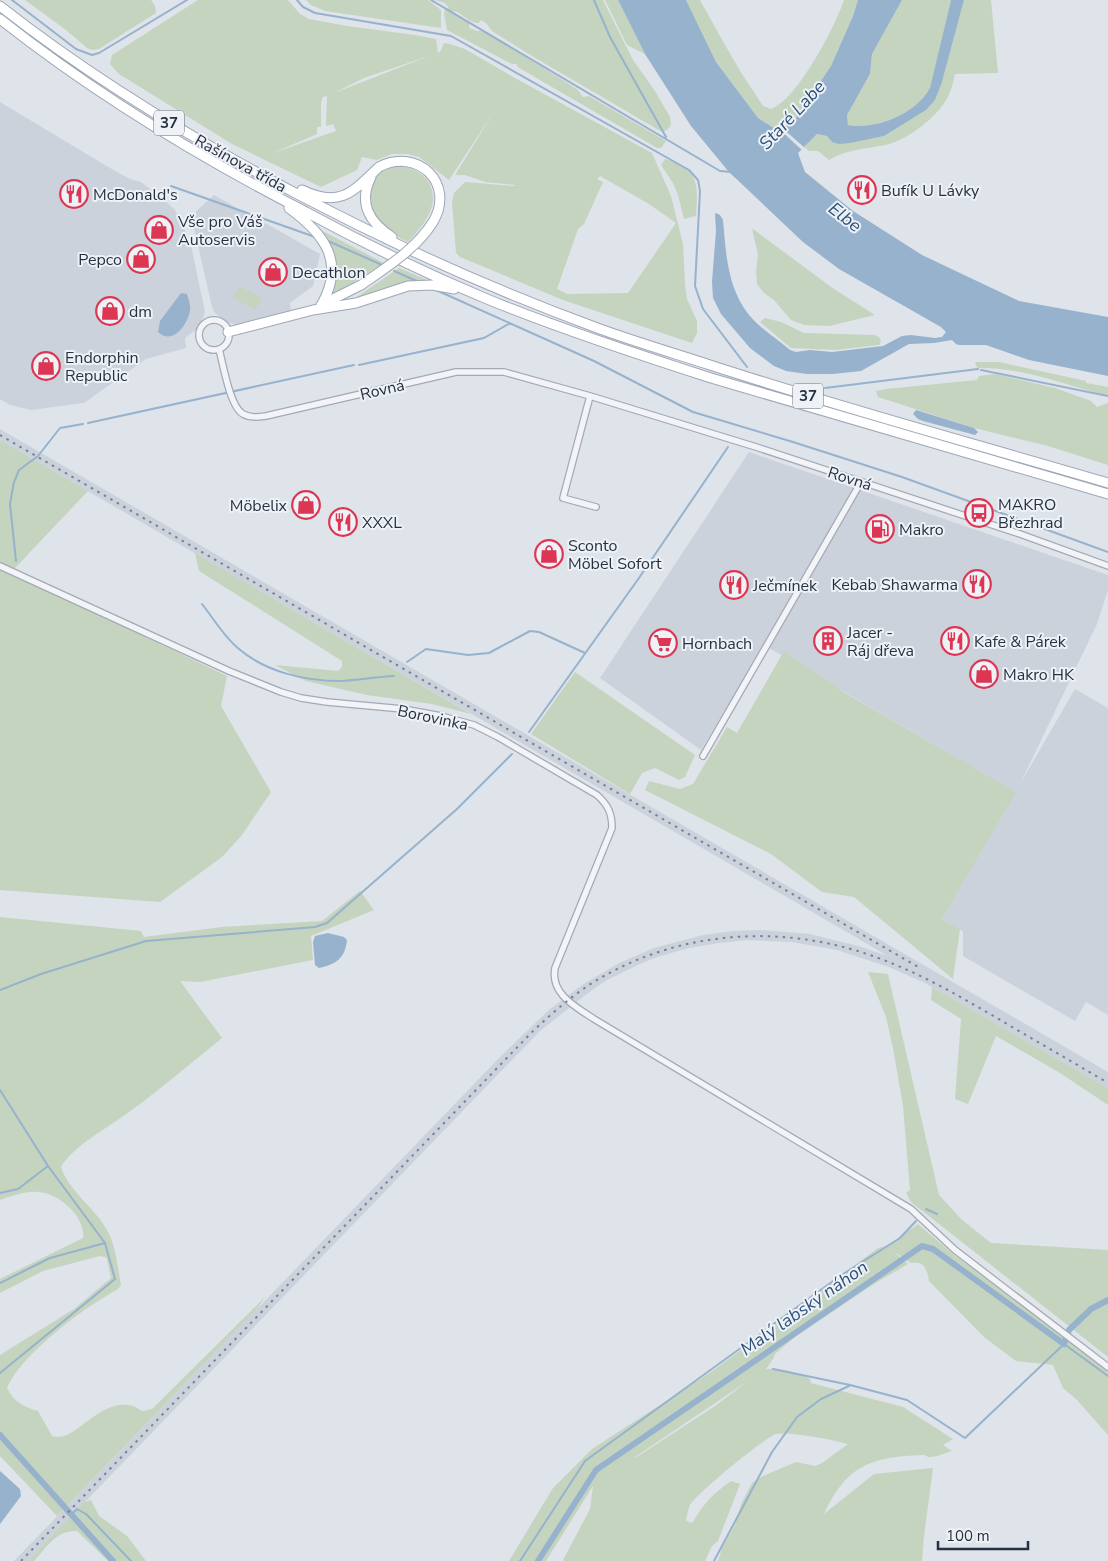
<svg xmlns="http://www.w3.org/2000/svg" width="1108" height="1561" viewBox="0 0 1108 1561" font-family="'Nunito Sans',sans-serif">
  <rect width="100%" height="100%" fill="#dfe3ea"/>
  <path fill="#ccd2dc" d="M0 102 110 168 130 179 141 182 162 198 175 210 184 228 192 250 205 312 201 323 197 329 185 338 186 348 146 359 84 403 31 410 10 405 0 399Z
    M214 195 254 218 252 224 261 229 265 223 320 254 313 286 290 303 291 311 236 325 225 321 214 312 212 307 195 232 189 218Z
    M0 429 1108 1072V1088L925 983 889 967 837 950 792 942 747 940 719 943 689 948 657 957 640 964 607 980 588 993 540 1031 28 1561H14L502 1055 550 1009 582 985 619 963 654 948 703 935 733 931 761 930 810 934 858 946 888 956 0 440Z
    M749 452 1108 575V590L1097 624 1020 784 1075 689 1108 708V1015L1086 1002 1075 1021 963 956V931L942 919 1015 792 764 645 701 750 600 678Z"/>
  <path fill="#c5d4bf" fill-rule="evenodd" d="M25 0H151L155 6 156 13 99 49 92 50 87 48 66 30Z
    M198 0H288L300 14 309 19 347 26 415 35 436 39 438 53 440 52 444 43 450 44 465 49 515 78 652 153 671 196 683 244 685 285 687 299 697 321V333L692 343 563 300 460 257 456 253 452 202 454 193 465 182 514 186 515 185 485 182 465 175H455L495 110 449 180 419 157 408 154H392L377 160 362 157 357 170 321 187 232 144 119 74 110 64 112 55ZM429 56 334 93 364 78ZM327 96 326 126 333 124 336 131 273 153 317 134V127H321V103L323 97ZM600 176 649 204 676 223 628 293 567 294 557 289 578 229 584 224 603 182 597 179Z
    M306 0H428L441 10V28L325 11 311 5Z
    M435 0H603L633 60 655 91 670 117 671 125 667 130 662 132 532 56 492 31 486 23 481 20 479 23C467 23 462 11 452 11L470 23 469 28 477 31H483L566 82 578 90 583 97 589 96 666 141 661 148H657L521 69 517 66V64H512L447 30 444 14 445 9 449 8 445 3Z
    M605 0H618L645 54 627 45Z
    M686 0H700L725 45 742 74 763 106 771 109C797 100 835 27 844 0H858L853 16 831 66 794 121 777 130 758 118 716 62Z
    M902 0H951L930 89C916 114 876 130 848 125L847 115 870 74 872 54Z
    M964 0H991L998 73 955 74C953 83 951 92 946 100 936 118 906 141 885 145 866 149 847 149 829 160L818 151H809L804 147 817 134 827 136 832 142 868 139 884 136 926 110 942 82Z
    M665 159C700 169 698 185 696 216L684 219 678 195 673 183 661 165Z
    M401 166C425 169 441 190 429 214 424 225 416 233 408 242 393 235 378 225 370 209 369 206 369 201 369 198 368 179 383 167 401 166Z
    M315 227 384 263 332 296C341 264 339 251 315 227Z
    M752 229H753L831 287 875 315 829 326 804 325 791 320 774 300 764 293 757 284 756 272 758 254Z
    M399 268 432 282 348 303Z
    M240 286 262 298 255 310 233 298Z
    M765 318 781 322 804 333 874 335 879 337 881 341 879 345 836 350 791 348 760 322Z
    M975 362H999L1086 381V383L1108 387V396C1065 385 1022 367 977 368Z
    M995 374 1055 388 1091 401 1097 407 1108 403V465L1048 446 974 428 878 397 876 391 886 389 977 380 979 376Z
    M0 440 88 491 14 569 0 562Z
    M195 553 471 714 432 704 367 695 306 681 275 665 338 671 342 667V661L199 571Z
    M0 568 227 676 221 706 271 792 242 835 222 857 160 902 0 890Z
    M784 651 845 693 1016 792 942 919 960 929 953 979 854 897 822 892 771 854 645 790 649 781 680 789 693 784 727 727 737 733Z
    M575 672 695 755 685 777 679 780 655 768 642 773 630 794 531 734Z
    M360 891 374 910 311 936 313 960 200 982 180 981 222 1038C191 1063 161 1089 129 1112 109 1127 73 1146 61 1167 70 1194 99 1210 110 1236 116 1250 118 1269 121 1285L117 1290C85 1306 21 1355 7 1388 14 1402 24 1407 38 1411L52 1436C74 1445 99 1396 133 1406 136 1407 139 1410 143 1411L152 1409 266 1296 256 1310 57 1516 0 1456V1355L74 1309 111 1278 107 1259 105 1257 100 1256 43 1271 0 1293V1279L83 1238C86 1217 59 1193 38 1192 26 1191 12 1196 0 1200V917L141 931 144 937 222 927 322 921Z
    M868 972 888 974 939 1195 961 1219 991 1243 1108 1250V1357L911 1202 906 1193 910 1190 903 1106 893 1048 886 1017Z
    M932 987 1108 1088V1105L1060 1073 996 1036 968 1104 955 1099 961 1019 931 1000Z
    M918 1224 954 1255 1108 1367V1435L1077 1400 1063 1388 1053 1365 1016 1361 985 1338 929 1281C927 1270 925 1260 911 1263L893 1251 908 1264 874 1284 796 1336 775 1354 773 1359 766 1369C779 1368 798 1372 810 1379L811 1383 903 1407 953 1439 943 1445 952 1451C945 1453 937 1457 930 1457 923 1456 928 1455 922 1455 871 1457 847 1465 824 1514L874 1474 933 1468 924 1536 922 1561H718L722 1548 735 1525 742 1502 752 1483 763 1476 796 1462 815 1466 822 1463 848 1444C835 1440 788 1431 776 1434 764 1438 696 1494 690 1505 688 1509 687 1516 686 1520L690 1523 693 1522C702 1505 715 1492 731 1481L740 1484 718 1541 712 1546 705 1561H564L563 1560 590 1509 593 1486 546 1561H509L553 1488 592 1449 711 1372 878 1248 887 1246ZM748 1381 715 1406 635 1458V1457Z
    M91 1500 99 1516 127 1536 146 1561H108L77 1531C56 1530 47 1547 34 1561H28L84 1502Z"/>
  <path fill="#96b2cd" d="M618 0H686L716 62 758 118 777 130 794 121 831 66 853 16 858 0H902L872 54 870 74 847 115 848 125C876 130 916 114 930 88L951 0H964L942 82 935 100 926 110 884 136 850 143 839 144 832 142 827 136 817 134 798 153 805 172 853 211 922 255 1019 301 1108 317V376L1029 360 986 345H959L956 344 952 340 934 343 909 344 861 371 833 374H807L786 371 774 366 750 348 721 314 713 298 712 282 716 231 715 214 716 213 720 215 723 220C726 253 727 287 749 315 760 328 777 339 790 350L796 352 810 350 832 352 883 346 902 336 911 335 935 338 942 337 946 332 941 327 839 269 803 242 729 172 691 126 645 54Z
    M181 293 187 294C188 299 191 304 190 310 188 324 173 346 158 332L160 321Z
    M916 410 974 428 978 432 975 435 923 421 918 419 913 414Z
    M328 933 344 937 347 940C345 958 337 964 319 968L315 965 313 942 315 936Z
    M0 1471 20 1489 21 1496 0 1524Z"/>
  <path fill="#dfe3ea" d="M780 126 806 149 803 151 777 127Z"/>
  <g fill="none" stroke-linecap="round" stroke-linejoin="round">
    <path stroke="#96b2cd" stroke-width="2" d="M12 0 76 49 92 55 99 53 187 0
      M297 0 303 7 315 13 451 36 689 170 698 180 700 191 695 286 703 309 747 367
      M431 0 720 171 732 172
      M594 0 610 37 666 137
      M171 186 315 237
      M328 241 380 264
      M394 271 419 282
      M436 290 594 361 693 412 793 442 902 477 1037 526
      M359 365 484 338 510 323
      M981 370 1108 396
      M825 388 978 369
      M88 423 354 365
      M1042 528 1108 552
      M16 561 10 504 14 482 19 470 38 456 60 428 83 424
      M202 604C214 619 224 637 239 649 266 672 305 681 340 681 358 680 376 677 394 676
      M407 662 426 649 468 655 489 653 530 631 539 632 585 653
      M529 732 639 578 728 447
      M0 990 41 974 146 941 315 927 327 923 457 809 512 754
      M0 1090 48 1166 18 1189 0 1193
      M926 1209 937 1214
      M0 1283 50 1258 105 1243
      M773 1369 850 1385 907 1400 965 1438 1064 1344 1108 1376
      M0 1373 115 1279 105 1243 48 1166
      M72 1514 77 1509 86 1514 131 1561
      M520 1561 585 1461 840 1276 900 1238 916 1221
      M714 1561 772 1452 797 1417 821 1399 849 1386"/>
    <path stroke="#96b2cd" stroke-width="6" d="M0 1435 113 1561
      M538 1561 596 1470 922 1246 933 1249 1064 1344 1069 1330 1091 1309 1108 1300"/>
    <defs>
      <path id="minor" d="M199 335a15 15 0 1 1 30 0a15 15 0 1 1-30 0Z
        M219 349C223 364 230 407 243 414 250 418 258 417 266 416L456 372H504L590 396 756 447 1020 534 1108 566
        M590 396 563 498 596 507
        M0 566 229 671 281 692 301 698 327 702 403 709 441 716 474 725 498 737 597 795C608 805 612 813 612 828L555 968C550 994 576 1007 594 1019L911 1209 955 1250 1108 1367
        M703 756 861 482"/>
      <path id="primary" d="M0 6C93 79 194 140 299 195 396 246 496 291 600 329 636 342 673 353 710 365 842 408 975 444 1108 483
        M0 19C95 94 199 157 306 212 365 244 425 273 487 299 560 329 636 354 711 378L1108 494
        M371 177C358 203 369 222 392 237
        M302 190C339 208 352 193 379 167
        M289 208C323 233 346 261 322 304
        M321 305 361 285
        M228 332 313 310 356 303 408 286 432 285 454 289"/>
    </defs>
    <use href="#minor" stroke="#a4aab4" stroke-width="8"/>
    <use href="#primary" stroke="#9da7b6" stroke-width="11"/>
    <use href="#minor" stroke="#f2f4f7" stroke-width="5.5"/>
    <use href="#primary" stroke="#fff" stroke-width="9"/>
    <path stroke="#768395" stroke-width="2" stroke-dasharray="2.5 5" stroke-linecap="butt" d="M0 435 920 968
      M21 1561 531 1033C549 1016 568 999 589 985 678 928 789 922 886 961 925 976 961 997 997 1018 1034 1040 1071 1061 1108 1083"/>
    <defs>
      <path id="primary-bridge" d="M361 285C387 267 416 249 433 222 456 183 417 147 379 167"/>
    </defs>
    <use href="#primary-bridge" stroke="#9da7b6" stroke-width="11" stroke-linecap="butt"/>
    <use href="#primary-bridge" stroke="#fff" stroke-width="9"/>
  </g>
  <defs>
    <symbol id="restaurant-ring" viewBox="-11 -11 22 22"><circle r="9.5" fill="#eef2f7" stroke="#dc3653" stroke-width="1.5"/><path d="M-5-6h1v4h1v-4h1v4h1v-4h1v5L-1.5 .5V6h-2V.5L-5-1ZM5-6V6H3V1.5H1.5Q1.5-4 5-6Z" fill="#dc3653"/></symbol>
    <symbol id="shop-ring" viewBox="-11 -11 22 22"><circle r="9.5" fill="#eef2f7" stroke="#dc3653" stroke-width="1.5"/><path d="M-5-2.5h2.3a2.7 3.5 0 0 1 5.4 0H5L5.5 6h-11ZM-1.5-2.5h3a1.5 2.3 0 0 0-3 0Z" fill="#dc3653"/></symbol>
    <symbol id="bus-ring" viewBox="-11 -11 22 22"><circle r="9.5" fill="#eef2f7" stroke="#dc3653" stroke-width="1.5"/><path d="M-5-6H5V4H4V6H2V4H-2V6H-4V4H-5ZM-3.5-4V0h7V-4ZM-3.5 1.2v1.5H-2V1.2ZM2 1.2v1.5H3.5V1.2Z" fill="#dc3653"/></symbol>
    <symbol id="fuel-ring" viewBox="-11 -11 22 22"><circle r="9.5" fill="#eef2f7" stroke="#dc3653" stroke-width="1.5"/><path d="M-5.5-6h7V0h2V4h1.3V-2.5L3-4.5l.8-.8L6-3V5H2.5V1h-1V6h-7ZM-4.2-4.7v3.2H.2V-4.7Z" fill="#dc3653"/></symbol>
    <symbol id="building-ring" viewBox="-11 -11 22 22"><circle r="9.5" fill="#eef2f7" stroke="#dc3653" stroke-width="1.5"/><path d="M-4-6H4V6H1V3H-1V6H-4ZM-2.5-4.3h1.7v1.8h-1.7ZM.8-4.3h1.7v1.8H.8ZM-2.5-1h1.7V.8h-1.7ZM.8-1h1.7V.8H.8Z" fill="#dc3653"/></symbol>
    <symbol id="supermarket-ring" viewBox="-11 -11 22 22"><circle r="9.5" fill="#eef2f7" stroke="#dc3653" stroke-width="1.5"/><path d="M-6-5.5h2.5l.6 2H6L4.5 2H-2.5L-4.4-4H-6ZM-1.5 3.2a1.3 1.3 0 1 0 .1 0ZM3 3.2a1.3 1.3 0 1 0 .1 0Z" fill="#dc3653"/></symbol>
  </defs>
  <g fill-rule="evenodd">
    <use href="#restaurant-ring" x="846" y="174" width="32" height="32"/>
    <use href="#restaurant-ring" x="58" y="178" width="32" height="32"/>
    <use href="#shop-ring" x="143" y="214" width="32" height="32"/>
    <use href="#shop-ring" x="125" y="243" width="32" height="32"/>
    <use href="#shop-ring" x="257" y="256" width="32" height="32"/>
    <use href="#shop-ring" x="94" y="295" width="32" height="32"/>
    <use href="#shop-ring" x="30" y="350" width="32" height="32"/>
    <use href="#shop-ring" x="290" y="489" width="32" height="32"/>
    <use href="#bus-ring" x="963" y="497" width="32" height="32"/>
    <use href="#restaurant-ring" x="327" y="506" width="32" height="32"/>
    <use href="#fuel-ring" x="864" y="513" width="32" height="32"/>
    <use href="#shop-ring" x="533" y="538" width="32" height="32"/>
    <use href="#restaurant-ring" x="961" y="568" width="32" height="32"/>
    <use href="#restaurant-ring" x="718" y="569" width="32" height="32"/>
    <use href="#building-ring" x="812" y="625" width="32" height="32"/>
    <use href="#restaurant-ring" x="939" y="625" width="32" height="32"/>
    <use href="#supermarket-ring" x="647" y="627" width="32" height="32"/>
    <use href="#shop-ring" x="968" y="658" width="32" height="32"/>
  </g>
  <g text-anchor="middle" stroke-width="4" stroke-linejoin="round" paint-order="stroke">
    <g fill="#eef2f7" stroke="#626b78" stroke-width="1">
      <rect x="154" y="110.5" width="30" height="25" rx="4"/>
      <rect x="793" y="383.5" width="30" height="25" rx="4"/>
    </g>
    <g font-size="15" font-weight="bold" fill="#263142">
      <text x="169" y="128">37</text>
      <text x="808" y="401">37</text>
    </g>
    <g font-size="16" fill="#263142" stroke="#eef2f7">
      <text transform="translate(241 163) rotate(29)" y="6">Rašínova třída</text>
      <text transform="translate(382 389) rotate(-13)" y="6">Rovná</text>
      <text transform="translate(850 478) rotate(18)" y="6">Rovná</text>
      <text transform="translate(433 717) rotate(12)" y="6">Borovinka</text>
    </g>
    <g font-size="16" fill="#263142" stroke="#eef2f7" text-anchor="start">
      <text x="881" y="196">Bufík U Lávky</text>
      <text x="93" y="200">McDonald's</text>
      <text x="178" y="227">Vše pro Váš<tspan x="178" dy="18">Autoservis</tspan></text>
      <text x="122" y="265" text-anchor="end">Pepco</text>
      <text x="292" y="278">Decathlon</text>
      <text x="129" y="317">dm</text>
      <text x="65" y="363">Endorphin<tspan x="65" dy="18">Republic</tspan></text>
      <text x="998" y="510">MAKRO<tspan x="998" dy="18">Březhrad</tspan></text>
      <text x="287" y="511" text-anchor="end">Möbelix</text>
      <text x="362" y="528">XXXL</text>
      <text x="899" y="535">Makro</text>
      <text x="568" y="551">Sconto<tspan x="568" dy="18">Möbel Sofort</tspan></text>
      <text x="958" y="590" text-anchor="end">Kebab Shawarma</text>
      <text x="753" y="591">Ječmínek</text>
      <text x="847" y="638">Jacer -<tspan x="847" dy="18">Ráj dřeva</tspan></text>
      <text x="974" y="647">Kafe &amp; Párek</text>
      <text x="682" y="649">Hornbach</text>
      <text x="1003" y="680">Makro HK</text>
    </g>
    <g font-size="18" font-style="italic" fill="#2c517a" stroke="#eef2f7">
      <text transform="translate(792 115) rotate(-47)" y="6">Staré Labe</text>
      <text transform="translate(845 217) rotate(38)" y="6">Elbe</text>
      <text transform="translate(804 1308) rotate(-35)" y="6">Malý labský náhon</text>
    </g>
  </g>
  <path d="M938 1541v8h90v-8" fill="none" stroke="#263142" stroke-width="2.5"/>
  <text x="946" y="1541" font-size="15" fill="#263142" stroke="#eef2f7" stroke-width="4" paint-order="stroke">100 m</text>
</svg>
